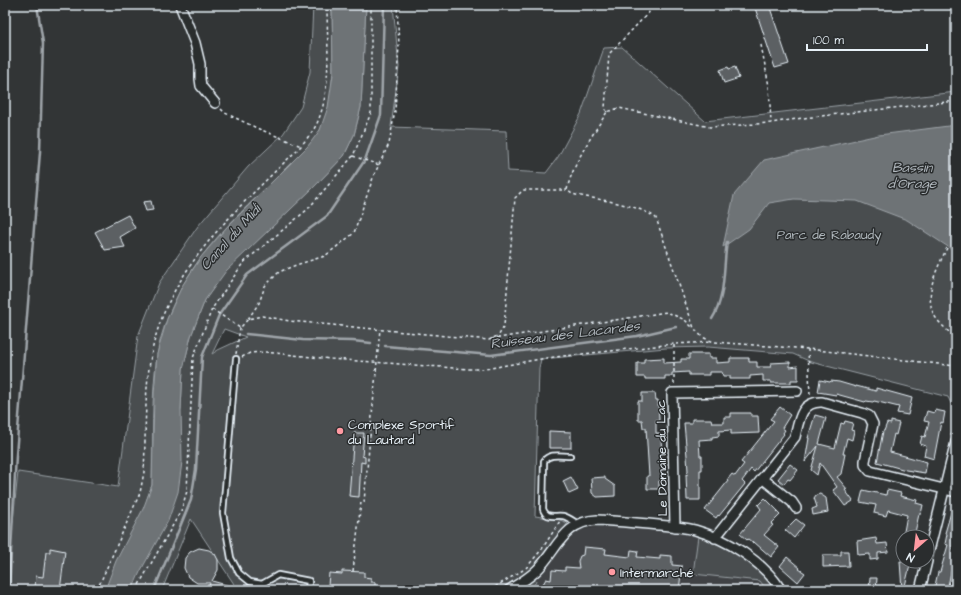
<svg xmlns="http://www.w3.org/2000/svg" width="961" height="595" viewBox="0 0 961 595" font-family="'Architects Daughter',sans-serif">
  <rect width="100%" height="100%" fill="#323536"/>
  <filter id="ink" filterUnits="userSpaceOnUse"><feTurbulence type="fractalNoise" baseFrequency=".025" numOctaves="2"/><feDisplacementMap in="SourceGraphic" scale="8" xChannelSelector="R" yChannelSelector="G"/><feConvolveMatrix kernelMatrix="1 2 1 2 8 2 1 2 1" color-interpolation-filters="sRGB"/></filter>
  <g filter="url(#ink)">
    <path fill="#3f4244" d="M604 526 636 527 683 532 698 536 721 545 776 590H530L536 582 535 579 568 538 579 530Z"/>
    <path fill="#494d4f" stroke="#989fa4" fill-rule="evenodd" d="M313 5H332C332 42 338 98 320 130 310 147 294 159 281 173 246 208 206 242 182 287 171 307 161 331 157 355 151 397 153 442 152 485L147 499 181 409 183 369 191 336 205 300 225 271 313 188 344 156 354 135 361 107 366 5H393L399 67 391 127 506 131 508 171 546 173 558 157 581 114 604 48 622 47 705 121 956 92V414L948 397 811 362 793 354 708 347 666 348 541 359 539 368 535 516 557 519 568 523 539 562 527 573 502 590H238L191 519 162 590H6L18 472 118 487 138 336 159 283 198 226 248 167 283 134 301 107 310 72ZM224 329 246 337 218 350 212 354Z
      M698 536C727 548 758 562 776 590H767L760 581 693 574Z
      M535 579 536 582 530 590H519Z"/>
    <path fill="#6e7376" stroke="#9fa5aa" d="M332 5H366L361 107 354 135 344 156 313 188 226 271 205 300 191 336 183 369 181 409 182 462 178 492 168 521 140 572 132 590H105L116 561 143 509 152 485 154 394 157 354 167 319 182 286 201 257 226 228 308 146 320 130 328 107 333 74Z
      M956 125V252L907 220 857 201 794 199 769 203 749 229 723 247 734 195 764 160 879 135Z"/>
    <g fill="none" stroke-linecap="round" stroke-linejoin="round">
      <path stroke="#9fa5aa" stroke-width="2.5" d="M712 319C726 298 723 267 727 242
        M246 334 303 340 353 341 371 343
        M385 346 491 355 637 336 676 327
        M9 590 16 455 40 152 43 43 37 5
        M154 590 191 500 196 469 202 357 219 315 247 275 327 216 365 160 381 115 384 5"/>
    </g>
    <path fill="#5c6063" stroke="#e8f1f8" d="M754 5H769L789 64 775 68Z
      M728 67 729 69 735 67 739 78 724 83 720 70Z
      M151 201 153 210 146 211 143 202Z
      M128 215 135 228 120 237 125 247 105 250 95 232Z
      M689 354H709V358H716V363L730 362V358H749V362H757V367H771L770 363 790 362V367L798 366V380H791V383H771V381H763V375L750 376V379H730V376H723L722 372H709V375H689V372L672 373V376H665V379H645V377H637V363H644V359L664 358V363L681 362V359H689Z
      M820 380 830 382 831 381 839 382 856 387V386L876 391V388L912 398 908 415 897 413 899 407 874 401 873 402 866 401 865 402 836 394V395L818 392Z
      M642 393H655L656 400H658L659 420H656V433H659V437H661L663 481H659V489H647V476H649L646 428H643L642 420H638V401H642Z
      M780 407 790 415 782 428 785 430 783 433 784 434 754 472 751 469 742 481 745 484 719 516 718 515 716 518 705 510 728 481 727 480 732 474 735 476 744 464 741 462 774 421 770 419Z
      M935 410 945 412 943 423 941 422 934 459 924 456 926 446 920 444 922 436 925 437 929 422 924 421 927 411 934 413Z
      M731 413H751V416H758L759 433 731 434V430L719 431V436L712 437V439L699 440 700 456H702V470H700V500H687L686 474 687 475 688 471 687 456 684 423H692V419H711L712 423H724V417H731Z
      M815 415 826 418 819 444 835 448 841 423 844 424 845 421 853 423 851 430 854 431 852 440 847 438 843 454H845L841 474 837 477 847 489 845 490 853 501 845 506 833 490 837 487 820 463 817 475 811 470 818 446 805 462 809 438H808Z
      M891 421 899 423 896 435 894 434 890 452 927 462 925 473 906 470 877 462 883 431H884L887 423 891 424Z
      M549 431 571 432V448H549Z
      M354 433H364L362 456 365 457V463L361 462 359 497 349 496Z
      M790 464 798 470 790 480 788 479 784 484 778 479Z
      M571 477 578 490 569 494 563 481Z
      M605 477V479L615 486V496L597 497 592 493 591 478Z
      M863 490 886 495 887 490 901 493 900 496 917 500 916 503 923 505 921 514H919L914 537H903L907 515 888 510 886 516 874 513 876 505 860 502Z
      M820 494 826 498 828 512 813 515 812 509 817 507 814 498 816 495Z
      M765 498 778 511 777 512 780 515 771 524 773 525 764 535 779 547 771 557 754 542 753 543 748 539 747 540 740 534 761 509 758 505Z
      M954 502H956V538L953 549 956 550V563L955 568H952L947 590H934L938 572H940L948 545 945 544 947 534 945 533Z
      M796 519 804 525 794 538 785 530Z
      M876 538 877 544 887 543 888 552 878 553V559L870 560V554L858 555 857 541Z
      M584 547 606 549 605 554 630 557 631 550 638 551 637 557 660 559V555L672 556V565L682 566 679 590H551V588L542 587 543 584 546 579 551 580 552 570 565 571V567L579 568 578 561 580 556 583 555Z
      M50 548 65 551 60 590 35 587 36 576 43 577 46 552H50Z
      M199 548 209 550 215 554 218 560V570L212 581 237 588V590H208L210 583H197L188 577 184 568 185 558 190 552Z
      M841 551H848L849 566 823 567V555H841Z
      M787 557 800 568 799 569 805 573 798 582 780 566Z
      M900 561H911L904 590H902Z
      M342 571 364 572V577L371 578V582H375V589L341 590V587L328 586 329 573 342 574Z
      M870 578H877L876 590H869Z"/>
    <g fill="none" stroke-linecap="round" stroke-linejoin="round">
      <defs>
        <path id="service" d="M236 359 223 513 231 558 239 573 250 582 262 584 278 575 309 581 308 590
          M570 456C561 456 549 453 544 461L543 509C546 519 554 515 563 516 568 517 573 521 578 524"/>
        <path id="minor" d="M180 5 195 43 200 64V79L201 86 215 103
          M762 478 792 502 796 508
          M675 527 672 393 797 391
          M715 538 795 437C799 420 801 401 822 402L862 413 869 416 873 424 865 461V465L870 471 956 492
          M927 559 956 442
          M509 590C519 584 529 578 537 570 557 550 564 521 597 520 618 521 638 523 658 525 670 526 683 527 695 530 727 539 763 561 781 590
          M920 590 927 561"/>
      </defs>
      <use href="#service" stroke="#e8f1f8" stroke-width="8"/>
      <use href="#minor" stroke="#e8f1f8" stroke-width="12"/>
      <path stroke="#e8f1f8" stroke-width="1.5" stroke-dasharray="3 3" stroke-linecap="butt" d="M761 45 769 86 771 123
        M956 101 803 118 771 123 710 127 619 108 607 112C593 134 572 165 567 190L572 194C597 200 636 203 656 218L694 328 702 337 714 342 808 349 956 366
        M221 109 225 113 259 129 301 146
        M607 112 605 108 609 54 656 5
        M353 156 379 165
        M947 248C937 268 922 297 936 318 941 325 949 332 956 338
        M212 309 240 328 248 319 262 316 290 321 489 340 499 335 504 326 515 198 523 190H567
        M248 319 259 303 265 286 279 272 296 265 325 256 354 233 374 175 389 144 395 111 399 45 397 5
        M491 339 667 312 685 320 692 327
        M808 349 810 395
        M236 354 240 328
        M242 357 250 353 265 352 331 359 468 369H485L546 358 674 344
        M674 384V344L712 342
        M954 431 956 423
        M951 435 954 431H956
        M526 568 542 549 560 521
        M353 571 361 502H364L380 329
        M97 590 140 493 144 472C146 434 144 388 152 351 170 265 241 206 301 146 307 138 314 131 318 121 332 87 327 42 327 5
        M136 590 181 511 187 491 193 358 212 309 243 263 308 209 353 156 371 113V5
        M490 590 523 570"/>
      <use href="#service" stroke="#2a2d2e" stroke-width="4.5"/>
      <use href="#minor" stroke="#2a2d2e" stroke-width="9"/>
    </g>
  </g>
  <g fill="#ff9aa2" stroke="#2a2d2e" stroke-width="1.5">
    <circle cx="340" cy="431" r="4"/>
    <circle cx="612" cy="572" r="4"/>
  </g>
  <g text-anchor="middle" stroke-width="3" stroke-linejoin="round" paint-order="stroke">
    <g font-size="13" fill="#b0b8bd" stroke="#2a2d2e">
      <text x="829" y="239">Parc de Rabaudy</text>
    </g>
    <g font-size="13" fill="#e8f1f8" stroke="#2a2d2e" text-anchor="start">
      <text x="348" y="429">Complexe Sportif<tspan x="348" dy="15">du Lautard</tspan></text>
      <text x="620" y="577">Intermarché</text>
    </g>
    <g font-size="13" fill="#e8f1f8" stroke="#2a2d2e">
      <text transform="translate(661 458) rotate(-91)" y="5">Le Domaine du Lac</text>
    </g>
    <g font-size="14" font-style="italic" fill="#b1b8be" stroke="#2a2d2e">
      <text x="912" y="172">Bassin<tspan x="912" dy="16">d'Orage</tspan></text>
      <text transform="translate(230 237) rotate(-48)" y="5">Canal du Midi</text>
      <text transform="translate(565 334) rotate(-7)" y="5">Ruisseau des Lacardes</text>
    </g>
  </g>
  <rect width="961" height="595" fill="none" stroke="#2a2d2e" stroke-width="20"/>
  <rect x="10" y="10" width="941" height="575" fill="none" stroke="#e8f1f8" stroke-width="1.5" filter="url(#ink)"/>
  <g transform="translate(915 549) rotate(208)"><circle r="19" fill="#2a2d2e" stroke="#767b7f"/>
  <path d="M0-3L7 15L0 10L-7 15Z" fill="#ff9aa2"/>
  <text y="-6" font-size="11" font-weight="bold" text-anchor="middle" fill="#e8f1f8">N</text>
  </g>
  <path d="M807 44v6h120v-6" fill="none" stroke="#e8f1f8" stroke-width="2"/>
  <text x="813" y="44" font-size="12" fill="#e8f1f8" stroke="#2a2d2e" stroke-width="3" paint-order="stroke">100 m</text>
</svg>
